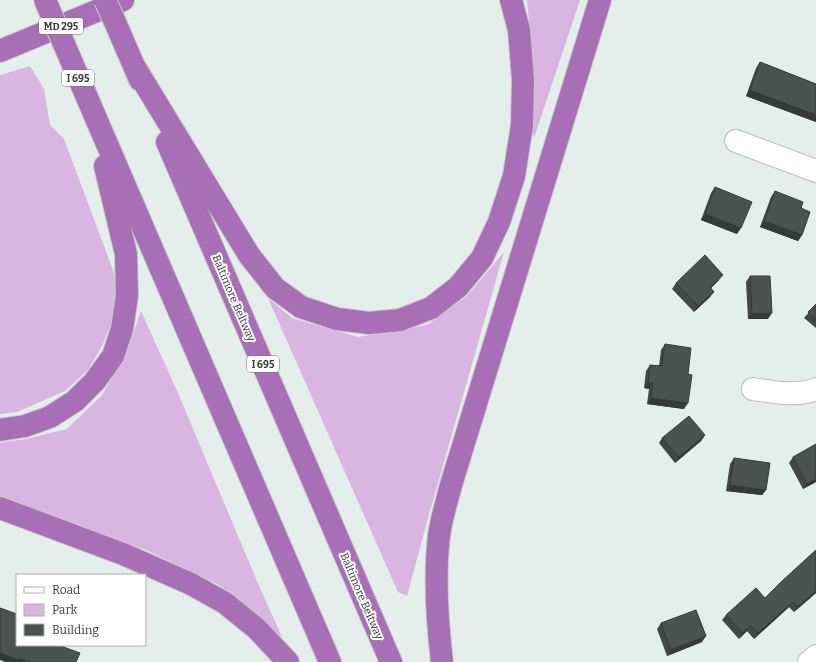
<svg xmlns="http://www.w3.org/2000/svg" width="816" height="662" viewBox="0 0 816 662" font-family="Bitter,serif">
  <rect width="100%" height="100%" fill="#e4eeeb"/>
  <path fill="#d9b5e2" d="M527 0H580L534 138 531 128V42Z
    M30 66 44 89 50 125 64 139 113 270 117 292 113 319 103 344 88 370 65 391 17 412 0 414V75Z
    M504 252 428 518 407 596 398 592 268 298 292 318 358 337 427 325 467 296Z
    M141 311 178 393 259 586 282 637 219 585 146 550 0 496V443L26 439 67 429 102 395 127 351Z"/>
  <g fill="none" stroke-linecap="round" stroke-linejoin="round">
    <defs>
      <path id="minor" d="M736 141 816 171
        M753 389C773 392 797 397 816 389
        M809 662 816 656"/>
      <path id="highway" d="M115 22 140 80
        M64 44 330 662
        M0 51 123 0
        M134 66 249 255 275 288 301 307 337 319 369 323 400 320 431 308 458 287 482 258 499 222 514 176 522 125 523 80 519 30 511 0
        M167 142 391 662
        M0 430 25 426 50 417 75 401 95 381 113 356 122 329 127 296 126 254 105 166
        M0 508 123 554 191 584 225 603 257 629 288 662
        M442 662C437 620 434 578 439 536 441 519 447 501 451 485L600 0"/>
    </defs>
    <use href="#minor" stroke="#b4bebb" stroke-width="24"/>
    <use href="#highway" stroke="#c7c8c7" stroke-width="24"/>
    <use href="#minor" stroke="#fff" stroke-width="22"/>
    <use href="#highway" stroke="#a86fb6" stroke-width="22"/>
    <defs>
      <path id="highway-bridge" d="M45 0 64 44
        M105 0 115 22"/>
    </defs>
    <use href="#highway-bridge" stroke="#c7c8c7" stroke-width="24" stroke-linecap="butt"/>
    <use href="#highway-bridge" stroke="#a86fb6" stroke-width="22"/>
  </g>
  <path fill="#404745" d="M760 62 816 84V122L746 96 756 68Z
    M715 187 737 234 701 220 711 193Z
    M775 191 801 208 802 235 798 241 760 227 771 197Z
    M750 276 768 319H748L746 282Z
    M719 280 711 288 710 297 694 312 672 289 676 283Z
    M816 304V328L804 318Z
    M665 344 688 374 684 409 647 404 649 389 644 388 646 371 650 365 659 366 661 350Z
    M705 435 701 441 675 463 659 443 662 438Z
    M793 457 816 482 803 489 789 463Z
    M734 458 766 490 762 495 726 491 730 464Z
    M816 550V593L794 612 789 607 754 639 747 631 739 639 722 620 726 615 765 598Z
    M661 623 702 642 667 656 657 629Z"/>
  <path fill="#343a38" d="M750 90 816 115V122L746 96Z
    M705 214 741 228 737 234 701 220Z
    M764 221 802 235 798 241 760 227Z
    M723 275 719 280 706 293 710 287Z
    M714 292 710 297 694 312 698 306Z
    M772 313 768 319H748L752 314Z
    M648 383H653L649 389 644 388Z
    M651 398 688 403 684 409 647 404Z
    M705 435 701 441 675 463 679 457Z
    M816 479V482L803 489 807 484Z
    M730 485 766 490 762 495 726 491Z
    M816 591V593L794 612 798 607Z
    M793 602 789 607 754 639 758 633Z
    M751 625 747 631 739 639 743 633Z
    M706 636 702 642 667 656 671 650Z
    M0 653 19 658 28 662H5L0 660Z"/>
  <path fill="#4a5350" stroke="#343a38" d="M760 62 816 84V115L750 90Z
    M715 187 752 202 741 228 705 214Z
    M775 191 803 202 801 208 810 212 802 235 764 221Z
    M705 255 723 275 710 287 714 292 698 306 676 283Z
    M750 276H770L772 313 752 314Z
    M816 304V319L808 312Z
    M665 344 691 348 688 374 692 375 688 403 651 398 653 383H648L650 365 662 366Z
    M689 416 705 435 679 457 662 438Z
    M816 444V479L807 484 793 457Z
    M734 458 770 463 766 490 730 485Z
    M816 550V591L798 607 793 602 758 633 751 625 743 633 726 615 756 588 765 598 781 582Z
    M0 608 17 614V645H58L80 653 76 662H28L19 658V660L0 653Z
    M696 610 706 636 671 650 661 623Z"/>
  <g text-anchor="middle" stroke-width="4" stroke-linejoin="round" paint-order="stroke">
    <g fill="#fff" stroke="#727574" stroke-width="1">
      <rect x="39" y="18" width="44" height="16" rx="3"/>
      <rect x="62" y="70" width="32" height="16" rx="3"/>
      <rect x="247" y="356" width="32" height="16" rx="3"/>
    </g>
    <g font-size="10" font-weight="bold" fill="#363a38">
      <text x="61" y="30">MD 295</text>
      <text x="78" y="82">I 695</text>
      <text x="263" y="368">I 695</text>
    </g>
    <g font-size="11" fill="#363a38" stroke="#fff">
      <text transform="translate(234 298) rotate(67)" y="4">Baltimore Beltway</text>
      <text transform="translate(362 596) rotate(67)" y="4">Baltimore Beltway</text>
    </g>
  </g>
  <rect x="16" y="574" width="130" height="72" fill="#ffffff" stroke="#afb0af"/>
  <rect x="24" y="587" width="20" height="6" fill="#ffffff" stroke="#afb0af"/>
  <text x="52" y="594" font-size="12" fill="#363a38">Road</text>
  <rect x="24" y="604" width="20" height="12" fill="#d9b5e2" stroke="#afb0af"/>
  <text x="52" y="614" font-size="12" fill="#363a38">Park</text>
  <rect x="24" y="624" width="20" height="12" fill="#4a5350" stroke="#afb0af"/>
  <text x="52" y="634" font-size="12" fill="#363a38">Building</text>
</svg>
